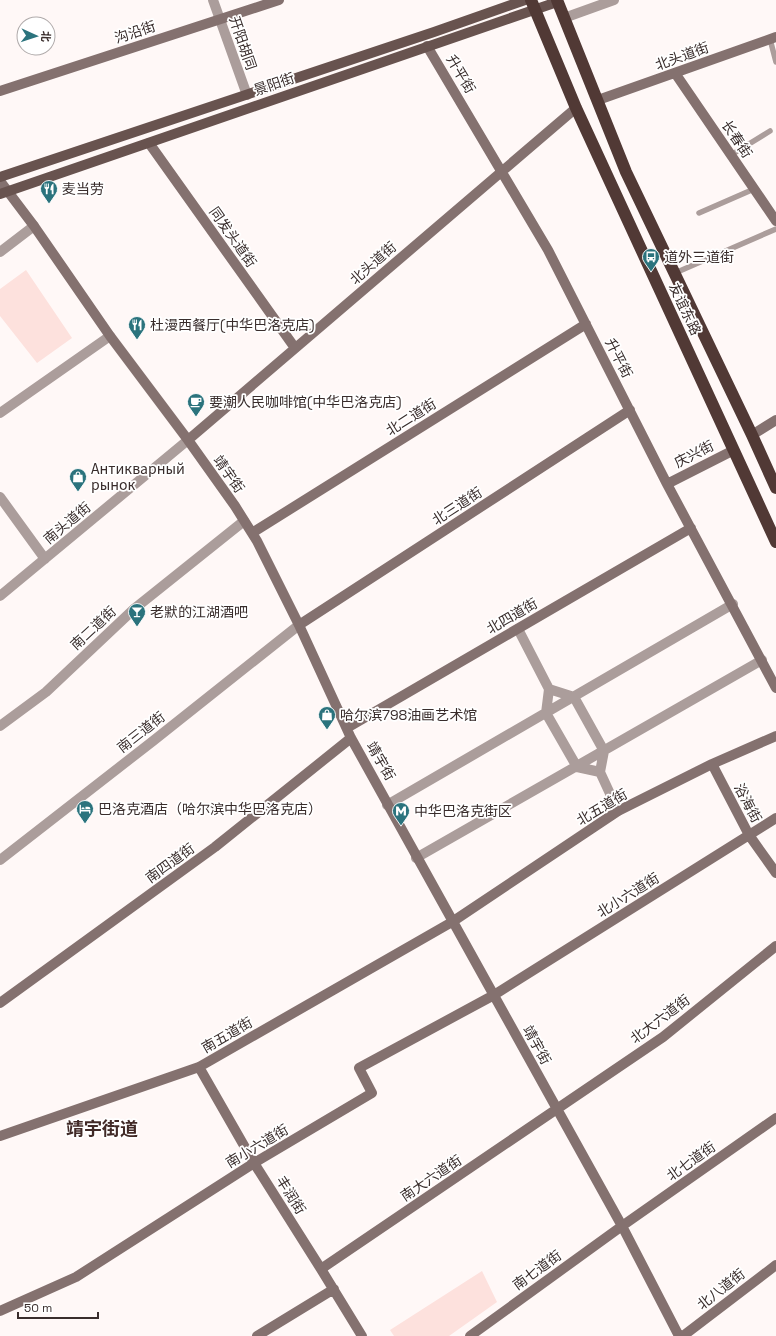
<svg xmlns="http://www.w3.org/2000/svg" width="776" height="1336" viewBox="0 0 776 1336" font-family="'Space Grotesk','Noto Sans SC',sans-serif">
  <rect width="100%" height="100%" fill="#fff8f7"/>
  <path fill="#fde1dd" d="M26 270 72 338 37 363 0 316V289Z
    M482 1271 497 1302 449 1336H394L390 1330Z"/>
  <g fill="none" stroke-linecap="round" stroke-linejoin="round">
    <path stroke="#ab9d9b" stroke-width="5.5" d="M770 39 776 62
      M731 155 770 131
      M699 213 754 189
      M675 273 776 229"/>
    <path stroke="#ab9d9b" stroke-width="10" d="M213 0 247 95
      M564 18 614 0
      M0 252 34 226
      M0 413 110 336
      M0 497 45 559
      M0 596 188 440
      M518 629 549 689 574 697 604 751 600 772 618 811
      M549 689 546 713 577 767 600 772
      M0 726 46 692 134 609 244 521
      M387 805 733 604
      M416 858 762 660
      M0 860 153 741 299 625"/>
    <path stroke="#84716f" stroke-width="10" d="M427 46 548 250 667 484 776 688
      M675 73 776 221
      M0 91 279 0
      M598 100 776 37
      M149 143 295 348
      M0 181 34 226 110 336 188 440 235 506 257 541 299 625 351 738 622 1226 679 1336
      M752 435 776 420
      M188 440 576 108
      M667 484 734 450
      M252 533 586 324
      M299 625 630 410
      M347 728 691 528
      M712 764 749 835 776 873
      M0 1003 215 847 351 738
      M199 1067 254 1163 321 1269 362 1336
      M0 1136 199 1067 452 922 618 811 712 764 776 736
      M321 1269 663 1037 776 946
      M0 1311 76 1277 254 1163 372 1093 359 1068 494 995 776 818
      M257 1336 334 1289
      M470 1336 622 1226 776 1118
      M683 1336 776 1265"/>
    <path stroke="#68534f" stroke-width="10" d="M0 177 434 32 525 0
      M0 194 557 2"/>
    <path stroke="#513935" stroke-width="12" d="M531 0 576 108 776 542
      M557 0 626 172 752 435 776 488"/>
  </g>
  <defs>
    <symbol id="restaurant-pin" viewBox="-11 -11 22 30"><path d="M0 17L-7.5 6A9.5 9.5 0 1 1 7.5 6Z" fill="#2b737d" stroke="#fff"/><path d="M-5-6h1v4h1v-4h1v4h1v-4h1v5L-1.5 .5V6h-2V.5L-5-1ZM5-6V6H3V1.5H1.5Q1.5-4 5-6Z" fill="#fff"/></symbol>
    <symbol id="bus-pin" viewBox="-11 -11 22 30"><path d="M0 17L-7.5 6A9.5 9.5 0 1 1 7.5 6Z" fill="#2b737d" stroke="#fff"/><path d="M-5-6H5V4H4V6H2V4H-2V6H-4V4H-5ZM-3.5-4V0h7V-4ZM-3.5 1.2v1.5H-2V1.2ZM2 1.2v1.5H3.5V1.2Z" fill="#fff"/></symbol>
    <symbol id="cafe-pin" viewBox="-11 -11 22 30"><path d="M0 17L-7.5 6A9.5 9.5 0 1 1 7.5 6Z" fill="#2b737d" stroke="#fff"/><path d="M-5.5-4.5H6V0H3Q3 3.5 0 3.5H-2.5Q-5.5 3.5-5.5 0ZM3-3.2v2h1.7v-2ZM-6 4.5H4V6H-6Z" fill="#fff"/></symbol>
    <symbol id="shop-pin" viewBox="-11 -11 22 30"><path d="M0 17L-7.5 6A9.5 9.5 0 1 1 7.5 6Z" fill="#2b737d" stroke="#fff"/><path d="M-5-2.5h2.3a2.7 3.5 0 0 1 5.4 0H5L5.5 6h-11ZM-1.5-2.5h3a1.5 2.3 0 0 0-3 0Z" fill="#fff"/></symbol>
    <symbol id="bar-pin" viewBox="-11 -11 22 30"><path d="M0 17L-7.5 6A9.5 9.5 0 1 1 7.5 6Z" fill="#2b737d" stroke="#fff"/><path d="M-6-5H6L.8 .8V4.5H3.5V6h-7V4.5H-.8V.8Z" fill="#fff"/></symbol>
    <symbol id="hotel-pin" viewBox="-11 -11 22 30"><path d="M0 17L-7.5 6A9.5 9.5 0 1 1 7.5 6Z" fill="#2b737d" stroke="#fff"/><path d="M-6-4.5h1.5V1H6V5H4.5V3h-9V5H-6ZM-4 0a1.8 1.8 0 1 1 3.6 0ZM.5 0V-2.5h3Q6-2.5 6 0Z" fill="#fff"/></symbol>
    <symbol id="metro-pin" viewBox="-11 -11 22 30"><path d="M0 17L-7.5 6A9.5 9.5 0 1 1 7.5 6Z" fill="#2b737d" stroke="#fff"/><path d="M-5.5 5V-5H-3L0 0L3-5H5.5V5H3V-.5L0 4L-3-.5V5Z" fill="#fff"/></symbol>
  </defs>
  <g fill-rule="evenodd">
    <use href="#restaurant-pin" x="39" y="179" width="20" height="27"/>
    <use href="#bus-pin" x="641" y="247" width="20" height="27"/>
    <use href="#restaurant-pin" x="127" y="315" width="20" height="27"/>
    <use href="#cafe-pin" x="186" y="392" width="20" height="27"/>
    <use href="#shop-pin" x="68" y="467" width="20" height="27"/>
    <use href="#bar-pin" x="127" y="602" width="20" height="27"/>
    <use href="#shop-pin" x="317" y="705" width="20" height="27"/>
    <use href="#hotel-pin" x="75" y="799" width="20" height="27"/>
    <use href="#metro-pin" x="391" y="801" width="20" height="27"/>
  </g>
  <g text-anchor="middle" stroke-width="3.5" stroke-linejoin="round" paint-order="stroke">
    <g font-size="14" fill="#392d2c" stroke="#fff">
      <text transform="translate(135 32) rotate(-18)" y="5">沟沿街</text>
      <text transform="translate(243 43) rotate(71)" y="5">开阳胡同</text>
      <text transform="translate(682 56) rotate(-20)" y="5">北头道街</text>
      <text transform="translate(461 74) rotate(59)" y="5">升平街</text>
      <text transform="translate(274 84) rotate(-19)" y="5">景阳街</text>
      <text transform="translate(737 139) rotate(56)" y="5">长春街</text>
      <text transform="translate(233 237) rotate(55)" y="5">同发头道街</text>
      <text transform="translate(373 263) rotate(-41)" y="5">北头道街</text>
      <text transform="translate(685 309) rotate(65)" y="5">友谊东路</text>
      <text transform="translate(619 358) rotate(63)" y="5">升平街</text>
      <text transform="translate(411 417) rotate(-32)" y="5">北二道街</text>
      <text transform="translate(694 454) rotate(-27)" y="5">庆兴街</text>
      <text transform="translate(229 474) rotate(55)" y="5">靖宇街</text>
      <text transform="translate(457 506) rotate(-33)" y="5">北三道街</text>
      <text transform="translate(67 523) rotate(-40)" y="5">南头道街</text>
      <text transform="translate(512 616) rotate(-30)" y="5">北四道街</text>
      <text transform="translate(93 628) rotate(-43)" y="5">南二道街</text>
      <text transform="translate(141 732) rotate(-38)" y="5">南三道街</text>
      <text transform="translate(381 761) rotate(60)" y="5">靖宇街</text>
      <text transform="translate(748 803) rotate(62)" y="5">浴海街</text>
      <text transform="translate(602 807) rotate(-31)" y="5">北五道街</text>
      <text transform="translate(170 863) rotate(-36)" y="5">南四道街</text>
      <text transform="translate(628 895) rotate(-32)" y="5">北小六道街</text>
      <text transform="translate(660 1019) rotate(-37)" y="5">北大六道街</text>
      <text transform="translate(227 1035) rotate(-30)" y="5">南五道街</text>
      <text transform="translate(537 1045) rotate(61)" y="5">靖宇街</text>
      <text transform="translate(257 1146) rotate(-31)" y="5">南小六道街</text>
      <text transform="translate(691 1161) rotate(-35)" y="5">北七道街</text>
      <text transform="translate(431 1178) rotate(-34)" y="5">南大六道街</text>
      <text transform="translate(291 1195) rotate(58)" y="5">丰润街</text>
      <text transform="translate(537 1270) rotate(-36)" y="5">南七道街</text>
      <text transform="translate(721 1289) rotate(-38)" y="5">北八道街</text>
    </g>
    <g font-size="14" fill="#392d2c" stroke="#fff" text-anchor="start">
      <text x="62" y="194">麦当劳</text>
      <text x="664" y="262">道外三道街</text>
      <text x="150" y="330">杜漫西餐厅(中华巴洛克店)</text>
      <text x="209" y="407">要潮人民咖啡馆(中华巴洛克店)</text>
      <text x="91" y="474">Антикварный<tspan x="91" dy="16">рынок</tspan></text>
      <text x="150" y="617">老默的江湖酒吧</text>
      <text x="340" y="720">哈尔滨798油画艺术馆</text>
      <text x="98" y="814">巴洛克酒店（哈尔滨中华巴洛克店）</text>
      <text x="414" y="816">中华巴洛克街区</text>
    </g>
    <g font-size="18" font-weight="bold" fill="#412a27" stroke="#fff">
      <text x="102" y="1135">靖宇街道</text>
    </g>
  </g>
  <g transform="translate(36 36) rotate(93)"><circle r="19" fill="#ffffff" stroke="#b0abab"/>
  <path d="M0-3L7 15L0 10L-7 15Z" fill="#2b737d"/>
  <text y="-6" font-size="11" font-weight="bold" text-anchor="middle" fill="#392d2c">北</text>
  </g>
  <path d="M18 1312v6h80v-6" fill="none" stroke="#392d2c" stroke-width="2"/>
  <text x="24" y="1312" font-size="12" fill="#392d2c" stroke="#ffffff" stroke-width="3" paint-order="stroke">50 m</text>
</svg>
